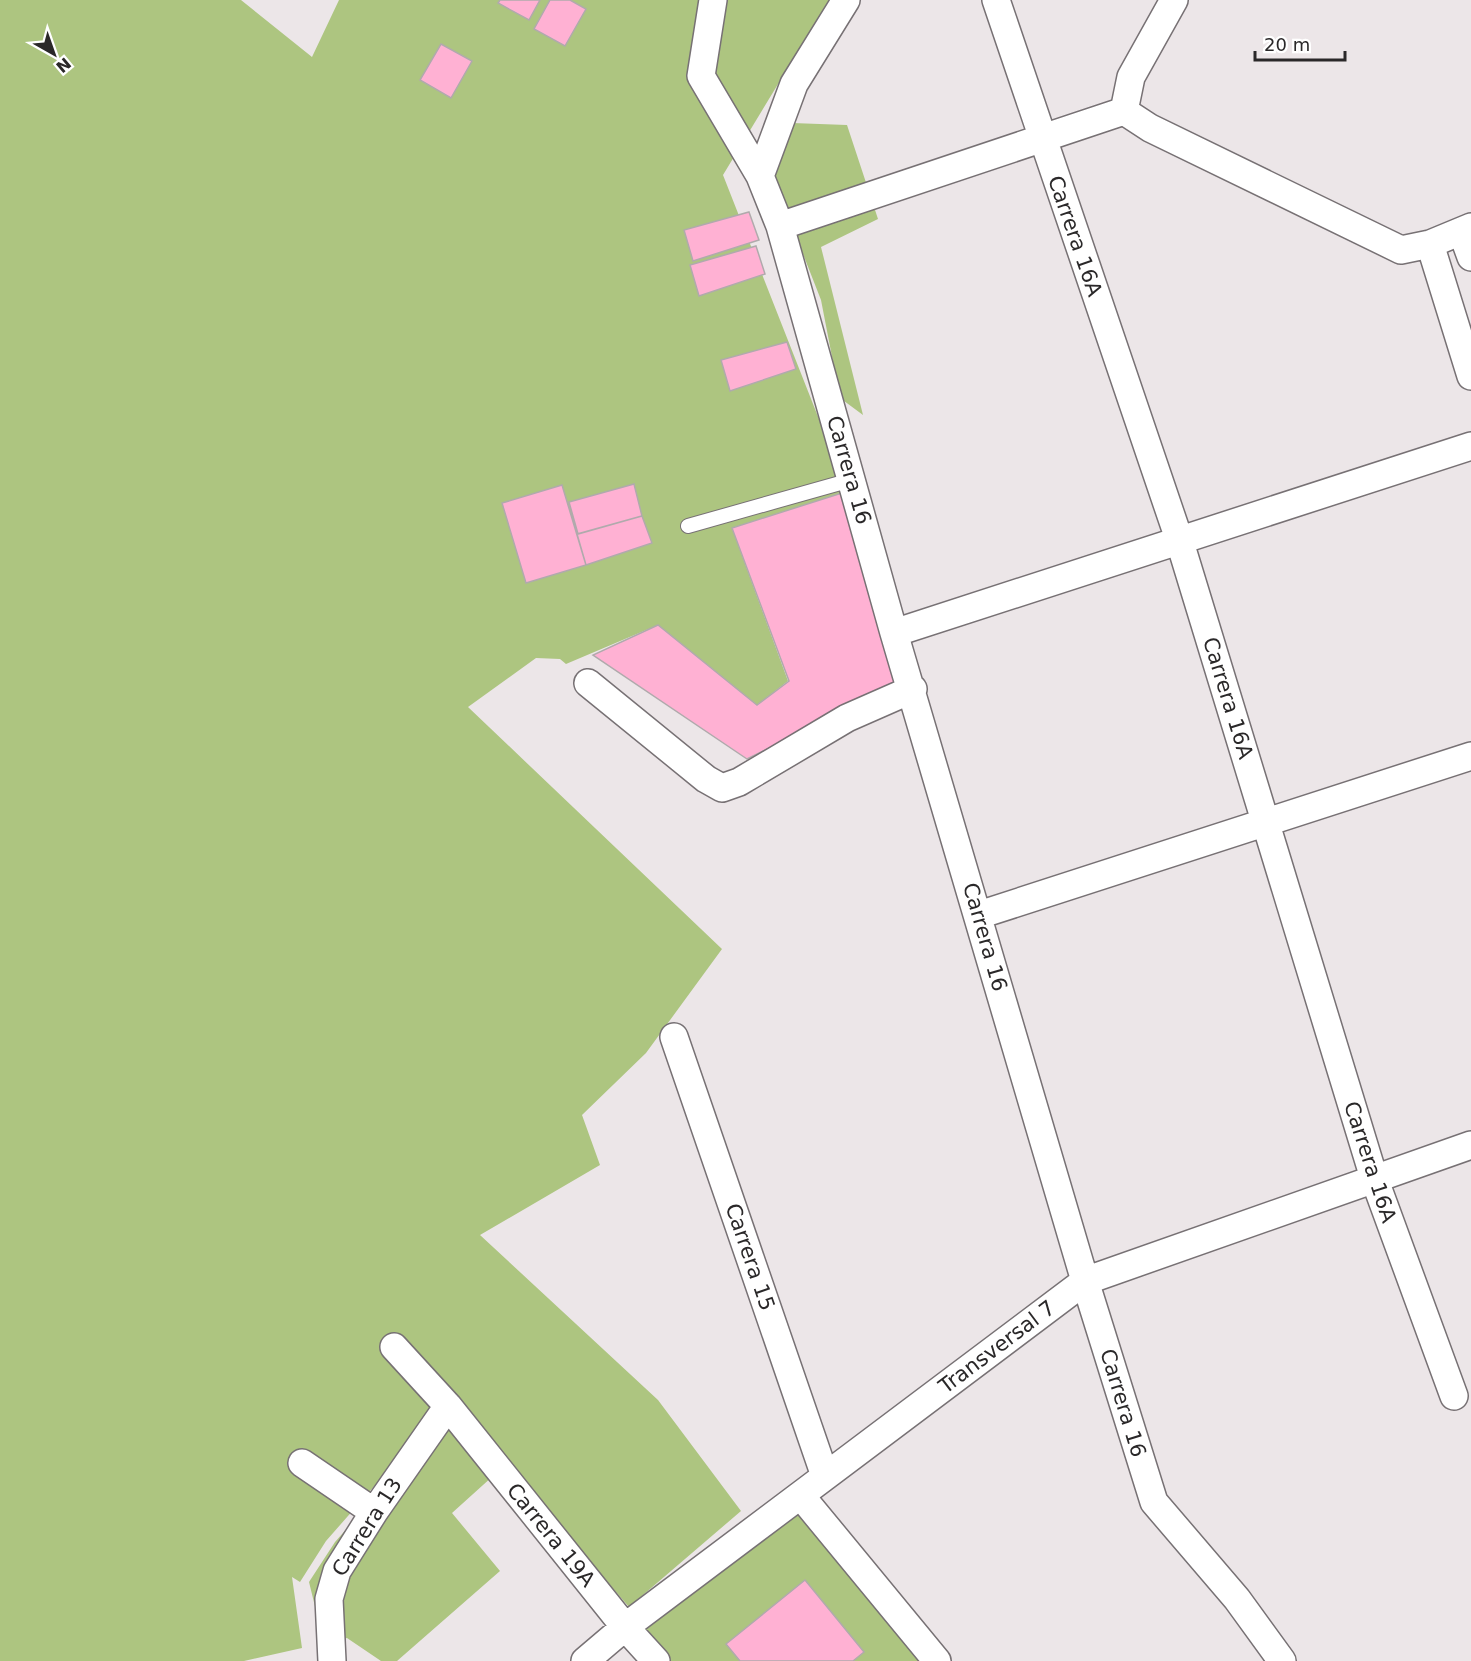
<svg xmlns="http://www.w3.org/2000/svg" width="1471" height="1661" viewBox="0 0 1471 1661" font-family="'DejaVu Sans',sans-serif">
  <rect width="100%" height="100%" fill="#ece6e8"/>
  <path fill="#adc580" d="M0 0H241L312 57 339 0H829L723 175 837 465 845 492 732 528 788 681 757 705 658 625 566 664 560 659 536 658 468 707 722 949 646 1053 582 1115 600 1165 480 1235 658 1400 741 1511 629 1607 396 1338 442 1409 326 1541 300 1582 292 1577 302 1648 244 1661H0Z
    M792 123 847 125 878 219 821 247 863 415 840 398 821 300 785 208 767 178Z
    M446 1416 493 1476 452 1513 500 1571 397 1661H381L347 1638 324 1643 309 1582 335 1542Z
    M803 1511 925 1661H664L639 1634Z"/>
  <path fill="#ffb1d3" stroke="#b0aaac" stroke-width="1.5" d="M500 0H540L529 20 498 3Z
    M550 0H570L586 9 565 46 534 29Z
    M441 44 472 61 451 98 420 80Z
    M749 212 759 240 693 261 684 230Z
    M756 246 765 274 699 296 690 265Z
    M787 342 796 369 730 391 721 360Z
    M634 484 642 516 578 534 569 502Z
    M562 485 586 565 526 583 502 503Z
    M845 492 900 683 747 759 593 655 658 625 757 705 789 681 732 528Z
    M642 516 652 543 586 565 577 534Z
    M805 1580 864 1652 853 1661H740L726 1644Z"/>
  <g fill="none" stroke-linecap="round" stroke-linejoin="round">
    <defs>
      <path id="lane" d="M688 526 851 480"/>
      <path id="street" d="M713 0 701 76 760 176 780 226 894 633 1085 1281 1154 1502 1237 1599 1282 1661
        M996 0 1179 539 1374 1178 1454 1396
        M1124 111 1150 128 1401 250 1430 244 1471 227
        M1124 111 1131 77 1174 0
        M760 176 794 84 846 0
        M780 226 1124 111
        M1462 232 1471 257
        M1430 244 1471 376
        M894 633 1471 446
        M588 683 706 779 722 788 739 782 847 718 913 689
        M979 915 1471 756
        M674 1037 825 1476
        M394 1347 448 1406 625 1627 656 1661
        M302 1463 374 1512
        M801 1496 937 1661
        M332 1661 329 1599 337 1571 374 1512 448 1406
        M585 1661 625 1627 1085 1281 1471 1145"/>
    </defs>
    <use href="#lane" stroke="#777174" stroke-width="16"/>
    <use href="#street" stroke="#777174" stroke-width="30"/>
    <use href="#lane" stroke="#fff" stroke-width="14"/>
    <use href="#street" stroke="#fff" stroke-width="27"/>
  </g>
  <g text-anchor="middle" stroke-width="4.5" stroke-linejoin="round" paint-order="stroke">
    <g font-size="21" fill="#2a2829" stroke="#fff">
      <text transform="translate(1075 236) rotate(71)" y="7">Carrera 16A</text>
      <text transform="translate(849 470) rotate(74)" y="7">Carrera 16</text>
      <text transform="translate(1228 698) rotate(73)" y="7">Carrera 16A</text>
      <text transform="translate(985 937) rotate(74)" y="7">Carrera 16</text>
      <text transform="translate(1370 1162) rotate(72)" y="7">Carrera 16A</text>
      <text transform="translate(750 1257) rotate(71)" y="7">Carrera 15</text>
      <text transform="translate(997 1347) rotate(-37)" y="7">Transversal 7</text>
      <text transform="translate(1123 1403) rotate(73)" y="7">Carrera 16</text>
      <text transform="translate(367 1527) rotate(-58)" y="7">Carrera 13</text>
      <text transform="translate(551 1535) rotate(51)" y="7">Carrera 19A</text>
    </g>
  </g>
  <g transform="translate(54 54) rotate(140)" stroke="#ffffff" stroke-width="4.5" paint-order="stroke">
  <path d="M0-4.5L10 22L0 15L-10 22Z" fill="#2a2829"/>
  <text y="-9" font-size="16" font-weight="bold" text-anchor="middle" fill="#2a2829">N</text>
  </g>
  <path d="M1255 51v9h90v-9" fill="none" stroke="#2a2829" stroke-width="3"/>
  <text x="1264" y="51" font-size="18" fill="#2a2829" stroke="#ffffff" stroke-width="4.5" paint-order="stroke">20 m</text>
</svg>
